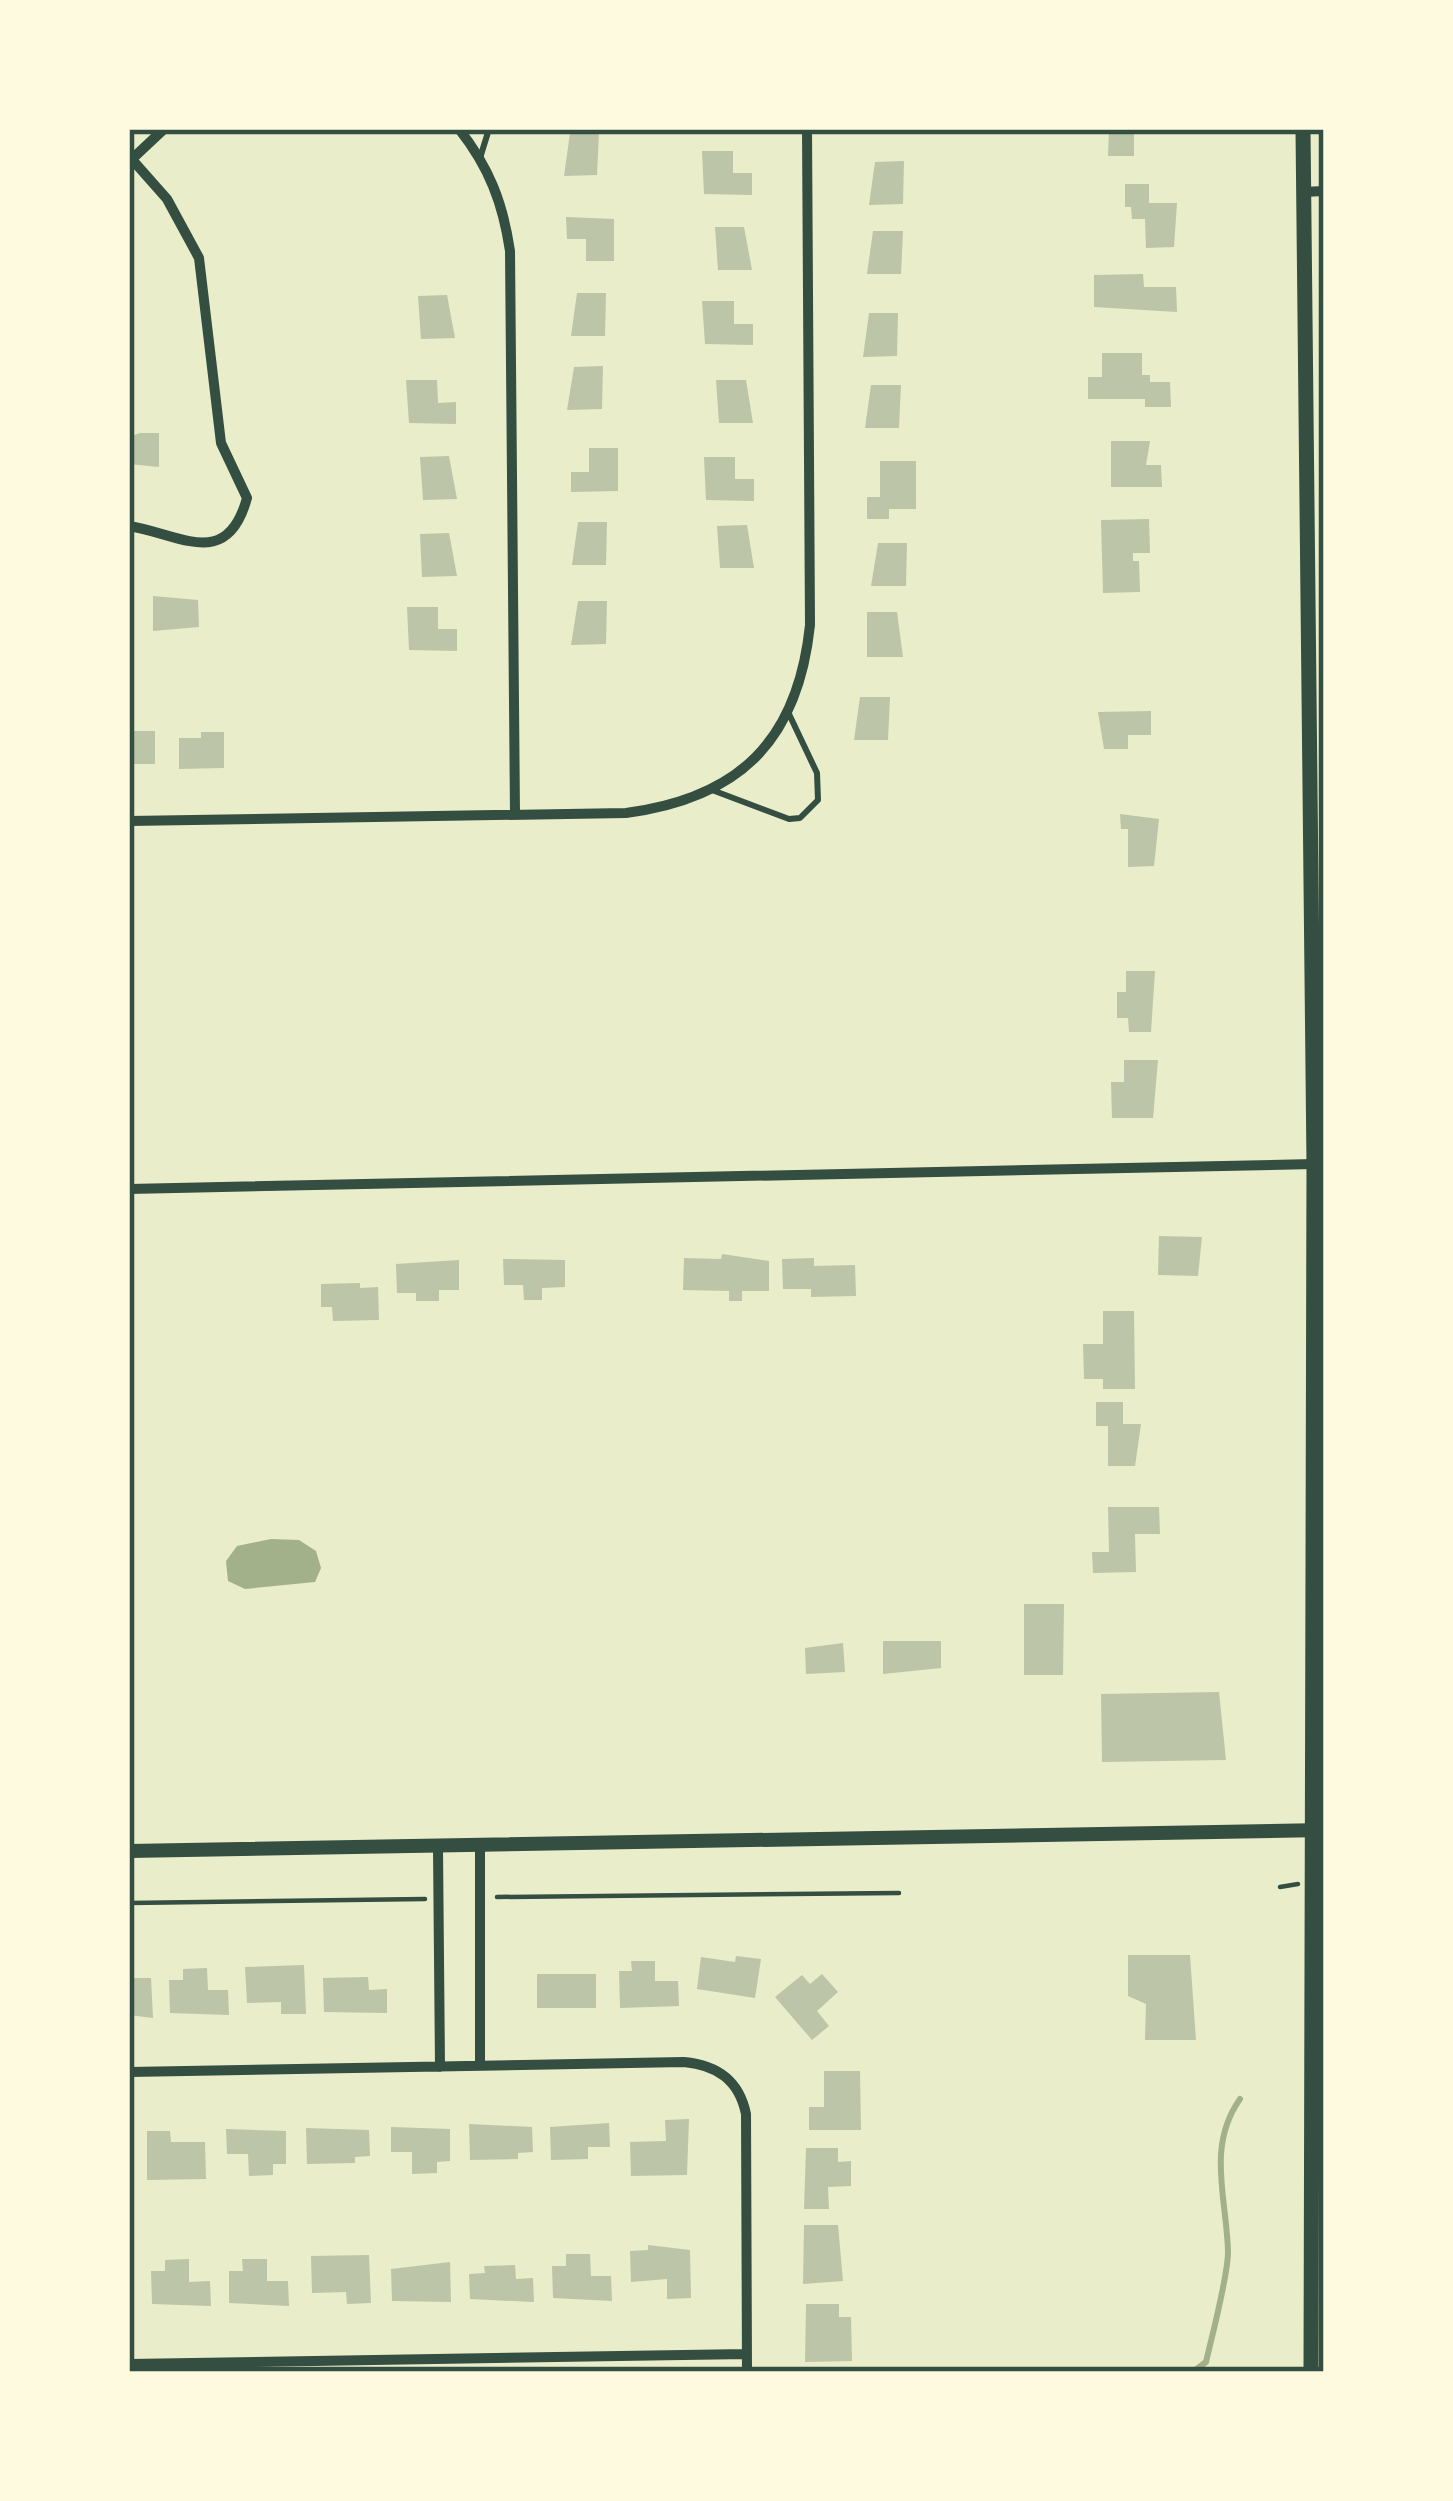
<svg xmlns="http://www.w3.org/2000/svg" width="1453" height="2501" viewBox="0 0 1453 2501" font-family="Ubuntu,sans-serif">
  <rect width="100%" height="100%" fill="#e9edc9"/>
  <path fill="#a3b18a" d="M271 1539 299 1540 316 1551 321 1568 315 1582 245 1589 228 1581 226 1561 237 1546Z"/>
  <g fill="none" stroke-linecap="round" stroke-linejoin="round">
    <path stroke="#a3b18a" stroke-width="6" d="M1162 2372 1194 2371 1206 2362C1212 2336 1228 2276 1228 2252 1227 2199 1206 2147 1240 2099"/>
  </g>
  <path fill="#bcc5a7" d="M1109 129H1134V156H1108Z
    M599 132 597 175 564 176 570 133Z
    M702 151H733V173H752V195L704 194Z
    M904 161 903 204 869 205 875 162Z
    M1125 184H1149V203H1177L1174 247 1146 248 1145 219H1132L1131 207H1125Z
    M566 217 614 219V261H586V239H567Z
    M715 227H744L752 270H718Z
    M873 231H903L901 274H867Z
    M1143 274 1144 287H1176L1177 312 1094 307V275Z
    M577 293H606L605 336H571Z
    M447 295 455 338 421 339 418 296Z
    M702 301H734V324H753V345L705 344Z
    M869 313H898L897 356 863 357Z
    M1102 353H1142V375H1150V382H1170L1171 407H1145V399H1088V377H1102Z
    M603 366 602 409 567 410 574 367Z
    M406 380H437L438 403 456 402V424L409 423Z
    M716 380H746L753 423H719Z
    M871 385H901L899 428H865Z
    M140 433H159V467L129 464V437Z
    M1111 441H1150L1146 465H1161L1162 487H1111Z
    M589 448H618V491L571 492V472H589Z
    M449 456 457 499 423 500 420 457Z
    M704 457H735V479H754V501L706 500Z
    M880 461H916V509H889V519H867V497H880Z
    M1149 519 1150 553H1133V561H1139L1140 592 1103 593 1101 520Z
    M578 522H607L606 565H572Z
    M747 525 754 568H720L717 526Z
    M449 533 457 576 422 577 420 534Z
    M878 543H907L906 586H871Z
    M153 596 198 600 199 627 153 631Z
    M578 601H607L606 644 571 645Z
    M407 607H438V629H457V651L409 650Z
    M867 612H897L903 657H867Z
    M860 697H890L888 740H854Z
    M1151 711V735H1128V749H1104L1098 712Z
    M129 731H155V764H129Z
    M201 732H224V768L179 769V738H201Z
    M1120 814 1159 819 1154 866 1128 867V829H1121Z
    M1126 971H1155L1151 1032H1129L1128 1018H1117V992H1126Z
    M1124 1060H1158L1153 1118H1112L1111 1082H1124Z
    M1159 1236 1202 1237 1198 1276 1158 1275Z
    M722 1254 769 1261V1291H742V1301H729V1291L683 1290 684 1258 721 1259Z
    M814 1258V1266L855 1265 856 1296 811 1297V1289H783L782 1259Z
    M503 1259 565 1260V1287L542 1288V1300H524L523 1285H504Z
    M459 1260V1290H439V1301H416V1293H397L396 1264Z
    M360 1283V1288L378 1287 379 1320 333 1321 332 1307H321V1284Z
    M1103 1311H1134L1135 1389H1103V1379H1084L1083 1344H1103Z
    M1096 1402H1123V1424H1141L1135 1466H1108V1426H1096Z
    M1108 1507H1159L1160 1534H1135L1136 1572 1093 1573 1092 1552H1109Z
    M1024 1604H1064L1063 1675H1024Z
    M883 1641H941V1668L883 1674Z
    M843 1643 845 1672 806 1674 805 1648Z
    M1219 1692 1226 1760 1102 1762 1101 1694Z
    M1128 1955H1190L1196 2040H1145L1146 2004 1128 1996Z
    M736 1956 761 1959 755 1998 697 1989 701 1957 735 1962Z
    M631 1961H655V1981H678L679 2006 620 2008 619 1971H632Z
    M304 1965 306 2014H281V2002L247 2003 245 1967Z
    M207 1968 208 1990H228L229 2015 170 2013 169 1980H183V1969Z
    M537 1974H596V2008H537Z
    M822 1974 838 1992 817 2011 829 2026 812 2040 775 1997 802 1975 810 1984Z
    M368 1977 369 1990 387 1989V2013L324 2012 323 1978Z
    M129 1978H151L153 2018 129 2015Z
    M824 2071H860L861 2130H809V2107H824Z
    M689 2119 687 2175 631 2176 630 2142 666 2141 665 2120Z
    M609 2123 610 2147H588V2159L551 2160 550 2127Z
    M469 2124 532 2127 533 2152 518 2153V2159L470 2160Z
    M391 2127 450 2129V2161L437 2162V2173L412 2174V2152H391Z
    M306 2128 369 2130 370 2156 355 2157V2163L307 2164Z
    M226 2129 286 2131V2164H273V2175L249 2176 248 2154H227Z
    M147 2131H170L171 2142H205L206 2179 147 2180Z
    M806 2148H838V2162L851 2161V2186L828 2187 829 2209H804Z
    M804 2225H838L843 2281 803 2284Z
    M648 2245 690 2250 691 2298 667 2299V2279L631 2282 630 2251 648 2250Z
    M566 2254H590L591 2276H611L612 2301 553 2298 552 2266H566Z
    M369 2255 371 2303 347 2304 346 2292 312 2293 311 2256Z
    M189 2259V2282L210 2281 211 2306 152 2304 151 2271H165V2260Z
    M242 2259H267V2281H288L289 2306 229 2303V2271H243Z
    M450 2262 451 2302 392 2301 391 2269Z
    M515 2265 516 2279 533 2278 534 2302 470 2299 469 2274 485 2273 484 2266Z
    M806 2304H839V2317H851L852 2361 805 2362Z"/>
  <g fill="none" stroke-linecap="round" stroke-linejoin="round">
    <path stroke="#344e41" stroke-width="4.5" d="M1280 1887 1298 1884
      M497 1897 899 1893
      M129 1903 425 1899"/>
    <path stroke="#344e41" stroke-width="6" d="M480 158 489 129
      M712 790 789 819 800 818 818 800 817 773 789 714"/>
    <path stroke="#344e41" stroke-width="10" d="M459 129C489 167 503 203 510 251L515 815
      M129 156 167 199 199 258 221 443 247 498C227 571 180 534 129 526
      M132 159 164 129
      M1303 192 1324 191
      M129 821 626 813C740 798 798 740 810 625L807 129
      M129 1189 1314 1164
      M480 1846V2066
      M438 1848 440 2067
      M129 2072 684 2062C717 2065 739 2080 746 2114L747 2372
      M129 2364 747 2354"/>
    <path stroke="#344e41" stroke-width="14" d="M129 1851 1324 1830"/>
    <path stroke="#344e41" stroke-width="15" d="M1303 129 1314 1164 1311 2372"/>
  </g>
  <rect width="1453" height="2501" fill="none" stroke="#fefae0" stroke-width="264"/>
  <rect x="132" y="132" width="1189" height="2237" fill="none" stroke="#344e41" stroke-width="4.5"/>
</svg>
